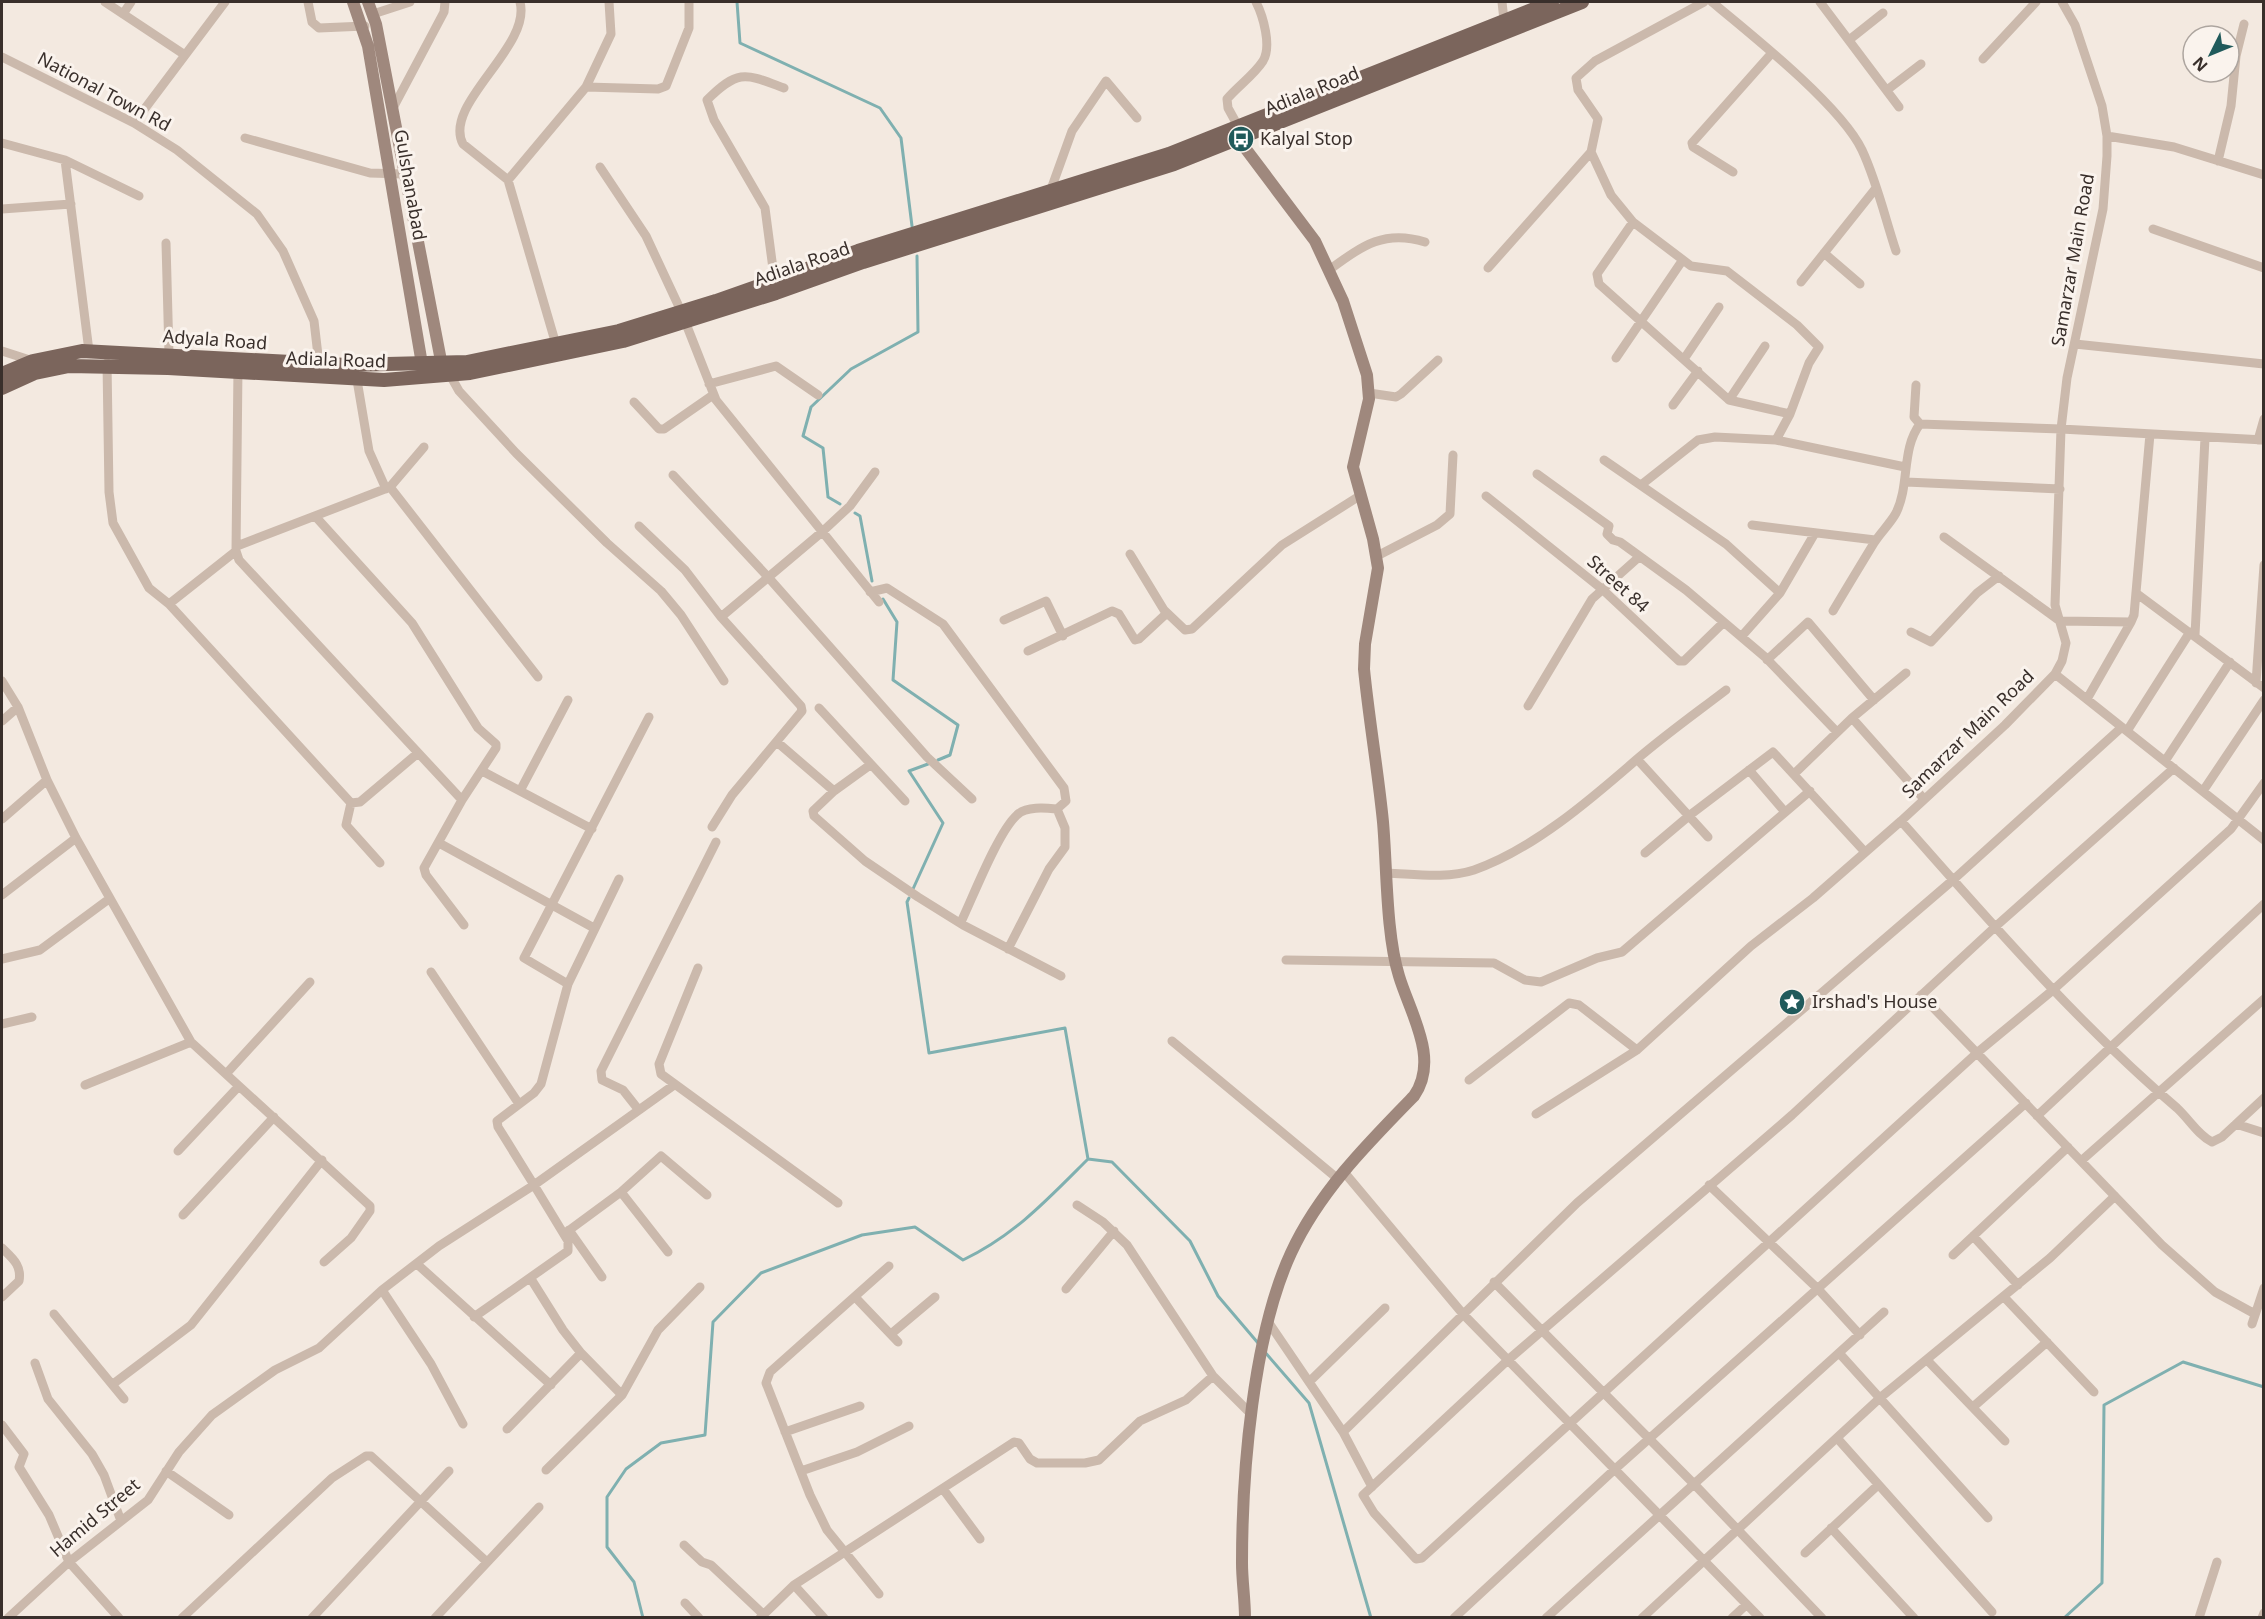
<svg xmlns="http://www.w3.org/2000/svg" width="2265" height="1619" viewBox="0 0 2265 1619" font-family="'Noto Sans',sans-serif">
  <rect width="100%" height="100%" fill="#f3e9e0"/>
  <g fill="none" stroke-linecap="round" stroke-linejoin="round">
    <path stroke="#7fb0b0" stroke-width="3" d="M737 2 740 43 880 108 901 138 912 226
      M840 504 828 497 823 448 803 436 811 407 851 369 918 332 917 256
      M855 513 860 516 872 581
      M883 599 897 622 893 680 958 725 950 755 938 760
      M913 889 943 823 909 771 928 764
      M909 898 907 902 929 1053 1065 1028 1088 1159
      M1264 1351 1309 1403 1371 1618
      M643 1618 634 1582 607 1547V1497L626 1469 661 1443 705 1435 713 1322 761 1273 862 1235 915 1227 963 1260C1015 1235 1048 1199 1088 1159L1112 1162 1190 1241 1218 1296 1258 1343
      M2064 1618 2102 1583 2104 1405 2183 1362 2264 1387"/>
    <path stroke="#cbb9ac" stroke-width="9" d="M105 2 185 55
      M308 2 312 22 319 28 365 26
      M520 2C532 47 442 104 463 144L508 180 557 348
      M1502 2 1504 20
      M1704 2 1595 61 1576 78 1578 90 1598 119 1591 152 1611 195 1633 222 1691 266 1727 271 1797 325 1819 347 1809 363 1790 414 1776 440 1905 467
      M1712 2C1752 35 1841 106 1862 150 1877 182 1885 218 1896 251
      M1820 2 1899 107
      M123 14 131 2
      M373 14 410 2
      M1849 40 1883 13
      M2 57 134 123 177 150 257 214 283 251 314 321 319 364
      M1983 59 2036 2
      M586 87 611 34 609 2
      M1887 90 1921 64
      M392 110 444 12 445 2
      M134 123 225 2
      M1239 128 1228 108 1227 99C1238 86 1254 75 1263 61 1272 46 1263 16 1256 2
      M2107 136 2174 147 2264 175
      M245 138 370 173 403 174
      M2 143 65 160 139 196
      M65 160 89 351
      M2218 161 2231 106 2236 56 2244 24
      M600 167 646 236 681 311 716 400 879 602
      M1733 172 1693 147 1692 143 1771 54
      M508 180 586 87 658 89 666 86 689 28V2
      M1050 192 1072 131 1106 81 1137 118
      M2 209 71 204
      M1633 222 1597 274 1599 284 1729 400 1790 414
      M2153 229 2264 268
      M166 243 169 354
      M1824 253 1860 284
      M1488 268 1591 152
      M1329 270C1362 246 1384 229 1425 242
      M1801 282 1876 188
      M775 284 765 208 714 120 707 100C739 68 746 74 784 88
      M2075 344 2264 364
      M2 351 33 361
      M1616 358 1682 261
      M1684 359 1719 307
      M107 363 109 492 113 523 149 588 169 604 351 803 360 802 418 753
      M238 368 236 551 239 560 462 800
      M450 375 459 391 516 453 607 543 661 591 681 615 724 681
      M357 380 369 451 386 489
      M709 384 776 366 818 395
      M1916 385 1914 417 1920 424 2061 429 2264 440
      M1369 393 1396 397 1401 394 1438 360
      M1729 400 1765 346
      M634 402 659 429H664L713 395
      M1673 405 1698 371
      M2258 440 2264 419
      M1604 460 1726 544 1780 593
      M1537 474 1609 526 1607 534 1613 540 1620 542 1686 590 1765 657 1837 732
      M673 475 768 577 927 757 972 799
      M1906 482 2060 489
      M1641 485 1698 440 1715 437 1776 440
      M390 487 538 677
      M1486 496 1602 589 1679 661H1684L1723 623
      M315 516 412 623 478 728 496 744V748L462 800 424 868 426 875 464 925
      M1752 525 1875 540
      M639 526 685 570 721 617 801 706 802 711 732 795 712 827
      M1944 537 2060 621 2131 622 2134 615 2150 434
      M237 546 390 487 424 447
      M1130 554 1164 610 1185 630 1192 629 1282 545 1361 495
      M1377 556 1437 525 1450 514 1453 455
      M870 592 887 588 943 624 1064 788 1066 801 1057 809 1065 828V847L1049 869 1008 949
      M2136 593 2264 688
      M169 604 236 551
      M1833 611C1846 589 1860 566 1874 543 1880 533 1890 524 1896 513 1910 485 1901 449 1920 424
      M721 617 822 532 850 506 875 472
      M1004 620 1046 601 1063 636
      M1911 632 1931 642 1977 593 1999 576
      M2195 635 2205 438
      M1741 637 1780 593 1815 533
      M1028 651 1112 611 1119 614 1135 640 1139 639 1167 613
      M1767 660 1808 622 1874 700
      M2055 674 2264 840
      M2 681 18 707 47 780 76 838 191 1042 370 1206V1211L351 1238 324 1262
      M2256 683 2264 565
      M2087 699 2131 622
      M1528 706 1592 599 1639 557
      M819 708 905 801
      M1852 718 1924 799
      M2 721 18 707
      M2127 731 2190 632
      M777 742 834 791 813 811 814 816 865 861 918 897 963 925 1061 976
      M1637 759 1708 837
      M2165 761 2230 662
      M2174 768 1995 927 1792 1115 1508 1360 1363 1495 1374 1513 1416 1559 1422 1558 1978 1052 2053 990 2231 829 2264 783
      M1749 770 1785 812
      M482 771 592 829
      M1794 774 1852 718 1906 673
      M520 791 568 700
      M834 791 870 765
      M2203 791 2264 700
      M351 803 346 825 380 863
      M2 819 47 780
      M1901 821C1989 920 2076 1022 2177 1108 2189 1119 2198 1135 2212 1142L2222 1137 2264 1098
      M439 843 594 928
      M1645 853 1690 815 1773 752 1865 852
      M1387 873C1414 874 1447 879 1474 870 1532 850 1590 800 1636 760 1665 735 1696 713 1726 690
      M2 895 76 838
      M961 922C973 897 998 832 1017 815 1026 806 1046 808 1057 809
      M2 959 40 950 109 899
      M1286 960 1494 963 1525 980 1541 982 1597 958 1622 952 1810 791
      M698 968 659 1064 661 1074 838 1203
      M431 972 519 1104
      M568 984 524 958 649 717
      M1921 995 2162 1245 2215 1292 2255 1314
      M2 1024 32 1017
      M1172 1041 1338 1179
      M226 1074 310 982
      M1469 1080 1569 1003 1579 1005 1637 1050
      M85 1085 191 1042
      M638 1109 623 1090 602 1080 601 1071 716 842
      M1536 1114 1637 1050 1751 946 1813 898 1901 821 2005 725 2055 674 2062 661 2066 643 2055 605 2061 429 2067 378 2103 209 2107 156V136L2102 106 2075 25 2062 2
      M2037 1116 2264 904
      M2236 1124 2264 1133
      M178 1151 239 1086
      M2081 1161 2264 999
      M1344 1172 1463 1314 1760 1618
      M1709 1185 1818 1289 1860 1335
      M621 1192 668 1252
      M1077 1205 1103 1222 1127 1245 1213 1376 1252 1415
      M183 1215 274 1117
      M569 1230 602 1277
      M564 1234 621 1192 661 1156 707 1195
      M1973 1236 2018 1285
      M2 1248C12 1258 22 1265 19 1281L2 1297
      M1953 1255 2068 1147
      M417 1264 551 1385
      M1494 1282 1695 1485 1822 1618
      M1066 1289 1114 1231
      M382 1290 431 1364 463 1424
      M855 1297 898 1342
      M2004 1297 2094 1392
      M54 1314 124 1399
      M474 1317 568 1251V1241L534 1185 674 1085
      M1269 1323 1343 1432 1372 1487
      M2252 1324 2264 1288
      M891 1334 935 1297
      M581 1353 622 1395
      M1840 1354 1988 1518
      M1927 1360 2005 1441
      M35 1363 48 1399 92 1454 104 1475 121 1521
      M1309 1382 1385 1308
      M113 1384 191 1325 322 1160
      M1973 1407 2047 1342
      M2 1425 24 1454 19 1467 49 1515 69 1562 119 1618
      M507 1429 581 1353 563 1330 531 1279
      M785 1432 860 1406
      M1343 1432 1577 1203 1953 880 2122 727
      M1837 1438 1992 1612
      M546 1470 622 1395 658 1330 700 1287
      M166 1471 229 1515
      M801 1471 857 1452 909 1426
      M943 1489 980 1539
      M1831 1528 1914 1618
      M684 1545 702 1562 711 1565 763 1614
      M1805 1553 1878 1485
      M794 1585 824 1618
      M879 1594 827 1530 810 1495 766 1383 770 1372 889 1266
      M685 1603 699 1618
      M8 1618 69 1562 148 1500 179 1452 212 1415 275 1370 319 1348 382 1290 439 1246 534 1185 498 1127 497 1121 534 1093 541 1084 568 984 619 879
      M182 1618 332 1478 366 1456H371L487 1562
      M312 1618 449 1471
      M435 1618 539 1507
      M760 1618 794 1585 1014 1442 1019 1443 1030 1459 1037 1463H1085L1099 1460 1140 1421 1186 1400 1213 1376
      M1454 1618 1614 1470 2026 1103
      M1546 1618 1884 1312
      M1642 1618 1881 1397 2050 1258 2115 1196
      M1732 1618 1746 1605
      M2199 1618 2217 1562
      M2262 1618 2264 1613"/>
    <path stroke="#9f887d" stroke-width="12" d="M353 2 368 46 423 370
      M368 2 376 24 443 371
      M1233 132 1315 241 1343 301 1367 375 1369 399 1353 467 1373 539 1378 568 1365 644 1364 669C1369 720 1378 771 1383 822 1387 868 1386 934 1399 976 1410 1013 1440 1059 1414 1096 1368 1143 1319 1192 1291 1253 1253 1335 1242 1472 1242 1563 1242 1581 1245 1599 1245 1618"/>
    <path stroke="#7b655c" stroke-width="14" d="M2 374 33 361 82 351 347 365 467 362 619 331 716 301 858 251 1169 154 1552 2
      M2 388 35 373 69 366 168 368 384 380 470 373 623 341 776 293 863 262 1174 164 1582 2"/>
  </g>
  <defs>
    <symbol id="bus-disc" viewBox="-11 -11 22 22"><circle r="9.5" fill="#205a5b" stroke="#faf3ed"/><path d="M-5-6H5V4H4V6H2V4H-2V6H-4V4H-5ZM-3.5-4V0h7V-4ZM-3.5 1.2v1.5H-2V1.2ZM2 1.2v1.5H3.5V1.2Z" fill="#fff"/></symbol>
    <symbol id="sight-disc" viewBox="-11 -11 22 22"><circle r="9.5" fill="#205a5b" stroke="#faf3ed"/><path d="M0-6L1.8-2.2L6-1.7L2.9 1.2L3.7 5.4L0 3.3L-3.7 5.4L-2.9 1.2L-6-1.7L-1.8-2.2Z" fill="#fff"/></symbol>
  </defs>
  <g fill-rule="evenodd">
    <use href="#bus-disc" x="1226" y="124" width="30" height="30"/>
    <use href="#sight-disc" x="1777" y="987" width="30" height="30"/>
  </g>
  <g text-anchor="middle" stroke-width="6" stroke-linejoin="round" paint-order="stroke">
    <g font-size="18" fill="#392f2b" stroke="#faf3ed">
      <text transform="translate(1312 91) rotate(-22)" y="6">Adiala Road</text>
      <text transform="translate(104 92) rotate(28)" y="6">National Town Rd</text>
      <text transform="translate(410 185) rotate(80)" y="6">Gulshanabad</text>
      <text transform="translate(2073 260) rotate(-80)" y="6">Samarzar Main Road</text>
      <text transform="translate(802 264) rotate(-19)" y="6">Adiala Road</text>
      <text transform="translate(215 340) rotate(4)" y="6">Adyala Road</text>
      <text transform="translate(336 360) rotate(2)" y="6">Adiala Road</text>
      <text transform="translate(1618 584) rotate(42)" y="6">Street 84</text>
      <text transform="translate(1968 734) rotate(-44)" y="6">Samarzar Main Road</text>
      <text transform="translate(95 1518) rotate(-40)" y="6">Hamid Street</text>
    </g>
    <g font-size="18" fill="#392f2b" stroke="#faf3ed" text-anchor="start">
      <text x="1260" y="145">Kalyal Stop</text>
      <text x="1812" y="1008">Irshad's House</text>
    </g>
  </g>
  <rect width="2265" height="1619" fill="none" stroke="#392f2b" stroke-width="6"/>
  <g transform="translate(2211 54) rotate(227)"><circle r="28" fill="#faf3ed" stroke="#ada59f" stroke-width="1.5"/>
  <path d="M0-4.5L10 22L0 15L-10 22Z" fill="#205a5b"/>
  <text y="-9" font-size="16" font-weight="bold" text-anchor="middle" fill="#392f2b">N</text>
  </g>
</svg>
